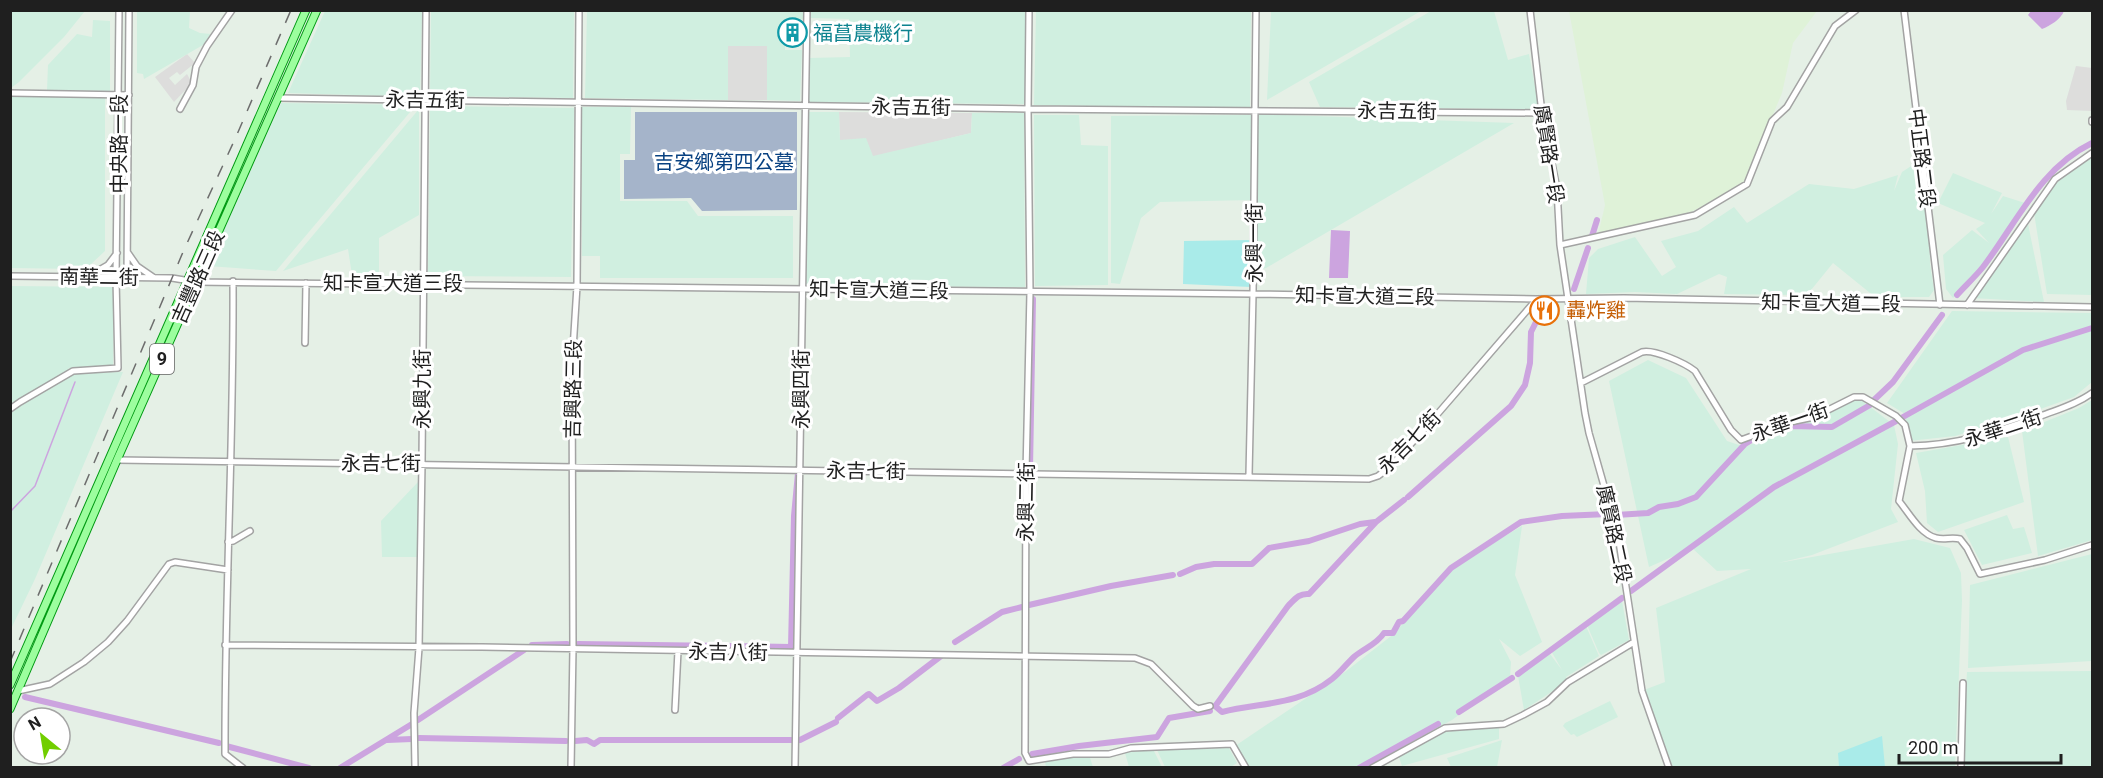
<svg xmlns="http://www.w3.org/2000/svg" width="2103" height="778" viewBox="0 0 2103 778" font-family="Roboto,'Noto Sans TC',sans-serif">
  <rect width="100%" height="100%" fill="#e5f0e6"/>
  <path fill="#dddddc" d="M728 46H768L767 100H728Z
    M187 54 195 63 180 75 177 72 169 78 175 85 187 74 192 83 174 102 155 77Z
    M2076 66 2092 68V111L2067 110 2066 101Z
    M839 112 972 113 971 133 873 157 840 140Z"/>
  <path fill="#dff2d8" d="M1569 11H1817L1793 43 1782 93 1744 184 1691 212 1598 235 1605 205Z"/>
  <path fill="#d0efe0" d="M11 10 85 11 64 37 19 82 11 88Z
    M137 11H190L189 28 200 33 211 34 203 45 144 79 143 74 137 73Z
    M325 11H422L420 97 288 93Z
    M431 11H574L573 98 430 96Z
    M587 11H803V19H785V50H802L800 101 767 100V46H728V100L585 98Z
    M811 11H1026V104L808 102 809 58 850 57 849 19 811 18Z
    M1036 11H1251L1250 108 1034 105Z
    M1271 11V10L1421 11 1267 100Z
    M1431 11H1494L1508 60 1529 54 1539 109 1320 107 1309 82Z
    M93 20 110 21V91L47 90 48 65 77 34 92 37Z
    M11 95 105 97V251L90 265 80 269 11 268Z
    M281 103 416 105 276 271 208 266Z
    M430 106 574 108 571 277 428 276Z
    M582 107H631L630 154H620V201H687L698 216H793V278H600V256H582Z
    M419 109V215L379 238V274L352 275 348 249 283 271Z
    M809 112H839L840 140 866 138 873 156 971 133 972 113H1024L1025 287 806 286Z
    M1254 114 1514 123 1266 268 1253 272Z
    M1034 115H1079L1081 145 1108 146V285L1035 286Z
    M1251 115V200L1160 202 1141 218 1120 284 1111 283V116Z
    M2092 156V295L2047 294 2034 213 2052 186Z
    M1922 159 1929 216 1930 264 1934 290 1929 297H1875L1833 263 1807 295 1724 294 1727 277 1719 274 1677 294 1635 292 1586 294 1589 258 1598 249 1635 237 1662 276 1676 267 1661 241 1698 231 1734 207 1747 223 1809 184 1854 189 1898 175 1894 191 1902 172Z
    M1953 173 2002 193 1991 214 2003 196 2025 203 1994 248 1997 250 1982 271 1953 298 1946 289 1943 255 1972 230 1989 243 1976 229 1985 223 1938 203Z
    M2027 219 2044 302 1972 298Z
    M11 286 114 287 113 365 110 367 69 368 66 373 16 401 11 406Z
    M1952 311 2092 313V382L2074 397 2012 419 1955 436 1909 441 1905 414 1887 403Z
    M1648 360 1686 378 1727 441 1745 447 1857 397 1894 425 1898 444 1891 509 1898 522 1812 555 1778 563 1914 539 1950 548 1961 573 1962 601 1955 767H1672L1653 719 1644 690 1665 682 1656 608 1751 569 1717 571 1692 548 1649 567 1609 381Z
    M123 372 35 579 11 629V413L17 406 74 373Z
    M2092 400V540L2038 556 2022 431 2079 408Z
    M2008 437 2024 502 1938 532 1927 523 1925 491 1916 453Z
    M418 482V557H382L381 521Z
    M2007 515 2013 529 2024 527 2032 553 1982 565 1964 530Z
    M1522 526 1515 575 1542 642 1520 656 1499 639 1511 662 1510 677 1452 720 1362 767H1249L1235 746 1345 672 1395 633 1438 582 1457 564Z
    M2092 554V661L1968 668 1970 585Z
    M1622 601 1629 640 1601 655 1599 653 1587 625Z
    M1586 626 1599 656 1566 677 1568 681 1524 710 1518 676 1550 654 1562 670 1550 649Z
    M2092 671V767L1961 768 1967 672Z
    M1610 701 1618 717 1577 737 1574 734 1571 735 1563 726 1565 723Z
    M1499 726V739L1402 766 1399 757 1443 732Z
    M1502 740 1497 767H1451L1447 758Z
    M1229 748 1237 763 1229 768 1165 767 1157 750Z
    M1153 749 1162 767H1129L1125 753Z
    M1072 757 1090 758 1093 767H1046L1045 762Z"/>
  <path fill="#a9ebe9" d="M1252 240 1251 287 1183 284 1184 241Z
    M1882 736 1885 767H1839L1838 753Z"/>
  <path fill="#a5b4ca" d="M635 112H797V210L702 211 691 198 624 199V160H635Z"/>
  <path fill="#cca4df" d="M2031 11V10L2064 11C2061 19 2050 26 2042 29L2028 15Z
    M1331 230 1350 231 1348 278H1329Z"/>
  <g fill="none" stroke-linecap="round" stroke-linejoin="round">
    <path stroke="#cca4df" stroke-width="1.5" d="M10 512 35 486 75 382"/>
    <path stroke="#cca4df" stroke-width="6" d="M1592 236 1597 220
      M1574 289 1588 248
      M1957 295C1965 286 1975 277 1983 267 2016 224 2040 168 2092 143
      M1874 400 1893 382 1942 315
      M1903 417 2023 350 2092 328
      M1773 431 1791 426 1832 427 1870 405
      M1030 469 1033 299
      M1408 497 1511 406 1525 385 1530 363 1531 332 1544 306
      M1616 515 1648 513 1659 507 1678 504 1696 497 1745 444 1760 435
      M1180 574 1196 567 1214 564H1252L1269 548 1309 541 1360 524 1375 522
      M1631 591 1774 487 1898 420
      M1029 605 1111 586 1173 575
      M955 642 1002 612 1022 607
      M578 644 791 647 794 516 798 473
      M532 645 567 644
      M1518 674 1622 598
      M25 697 219 743
      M1216 705 1288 606C1295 599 1299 593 1309 594L1376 522 1404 500
      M1215 706 1222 712C1262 702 1298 706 1332 679 1341 672 1347 663 1355 656 1365 648 1377 644 1384 633H1393L1399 622 1403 621 1451 568 1521 522 1562 516 1608 514
      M1459 712 1512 678
      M838 718 867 695 869 694 877 701 899 688 941 656
      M418 720 524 650
      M419 738 566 741
      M387 740 412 739
      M800 740 836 722
      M575 741 587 740 594 744 600 740H794
      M226 746 309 768
      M1032 754 1079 746 1157 737 1169 718 1210 711
      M340 768 412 724
      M1003 768 1019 759
      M1359 768 1438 724"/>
    <defs>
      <path id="minor" d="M1029 10 1028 109 1030 292 1026 473 1025 753 1029 761 1073 754H1109L1131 748 1232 744 1246 768
        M1530 10 1542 113 1557 189 1560 245 1585 413 1589 433 1618 535 1642 691 1669 768
        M1904 10 1940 305
        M10 93 129 95
        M279 98 1028 109 1542 113
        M180 109 193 85 196 67 207 46 232 10
        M2092 122V120
        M1560 245 1695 215 1747 184 1772 121 1787 107 1835 26 1856 10
        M128 253 137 266 153 277
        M10 276 172 278 196 282 1253 294 1536 299 1624 298 2092 307
        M87 277 108 265 117 253
        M127 278 129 10
        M233 281C234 435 225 589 225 744V754L243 768
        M1967 305 2055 179 2092 153
        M305 343 306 283
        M1581 383 1642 352C1654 349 1685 363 1695 371L1731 430 1741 440 1790 422 1814 417 1854 397H1863L1896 416 1905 425 1910 446 1899 501C1909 513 1920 534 1936 538 1944 540 1952 537 1960 539L1967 548 1980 574 2045 560 2092 545
        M10 409 20 402 73 371 118 368 116 278 119 10
        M1910 446C1959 445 1995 432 2041 416 2059 409 2077 404 2092 393
        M117 460 1369 479 1378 476 1390 467 1428 425 1536 300
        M1249 475 1253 294 1256 10
        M228 542 233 541 250 531
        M225 645 482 647 1135 658 1151 664 1193 706 1198 709 1210 706
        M18 691 50 684 84 662 108 642 127 621 169 564 175 562 228 570
        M675 710 678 651
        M415 768 414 713 419 648 422 463 426 10
        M571 768 573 648 572 365 577 286 579 10
        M795 768 807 10
        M1372 768 1445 728 1504 724 1523 715 1547 702 1568 682 1634 642
        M1961 768 1963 683"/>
      <path id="major" d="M10 685 306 10
        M10 709 117 460 317 10"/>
    </defs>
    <use href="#minor" stroke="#a3a3a3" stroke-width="8"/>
    <use href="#major" stroke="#009a13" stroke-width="9"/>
    <use href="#minor" stroke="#fff" stroke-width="5"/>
    <use href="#major" stroke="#9cfe9e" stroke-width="7"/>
    <path stroke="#6d6d6d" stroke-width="1.5" stroke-dasharray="12 12" stroke-linecap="butt" d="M10 662 183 252 235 139 291 10"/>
  </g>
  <defs>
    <symbol id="building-ring" viewBox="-11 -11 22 22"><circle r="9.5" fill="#fff" stroke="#0f9aa8" stroke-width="1.5"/><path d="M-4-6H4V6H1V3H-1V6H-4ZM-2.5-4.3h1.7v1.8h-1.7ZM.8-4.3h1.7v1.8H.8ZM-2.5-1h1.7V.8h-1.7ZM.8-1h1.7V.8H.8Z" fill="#0f9aa8"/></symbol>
    <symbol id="restaurant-ring" viewBox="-11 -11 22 22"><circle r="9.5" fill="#fff" stroke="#e8710a" stroke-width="1.5"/><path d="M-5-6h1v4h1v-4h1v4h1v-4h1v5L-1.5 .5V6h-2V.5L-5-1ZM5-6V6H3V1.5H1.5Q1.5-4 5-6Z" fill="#e8710a"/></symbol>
  </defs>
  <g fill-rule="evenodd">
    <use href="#building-ring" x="776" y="16" width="33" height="33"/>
    <use href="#restaurant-ring" x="1528" y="294" width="33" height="33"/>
  </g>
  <g text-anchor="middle" stroke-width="6" stroke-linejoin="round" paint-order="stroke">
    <rect fill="#fff" stroke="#626262" stroke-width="1.5" x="150" y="344" width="24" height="30" rx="4.5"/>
    <g font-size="18" font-weight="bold" fill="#1f1f1f">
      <text x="162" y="365">9</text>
    </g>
    <g font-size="20" fill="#0d838f" stroke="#fff" text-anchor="start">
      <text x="813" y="40">福菖農機行</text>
    </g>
    <g font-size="20" fill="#1f1f1f" stroke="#fff">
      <text transform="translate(425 100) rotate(1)" y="7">永吉五街</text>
      <text transform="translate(911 107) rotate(1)" y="7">永吉五街</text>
      <text transform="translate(1397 111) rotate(1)" y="7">永吉五街</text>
      <text transform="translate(119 144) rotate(-90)" y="7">中央路一段</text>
      <text transform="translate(1549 154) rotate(81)" y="7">廣賢路一段</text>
      <text transform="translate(1922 158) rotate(83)" y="7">中正路二段</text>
      <text transform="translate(1254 243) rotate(-90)" y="7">永興一街</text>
      <text transform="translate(99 277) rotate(1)" y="7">南華二街</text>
      <text transform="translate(198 277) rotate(-66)" y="7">吉豐路三段</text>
      <text x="393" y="290">知卡宣大道三段</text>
      <text transform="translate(879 290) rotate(1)" y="7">知卡宣大道三段</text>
      <text transform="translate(1365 296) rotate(1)" y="7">知卡宣大道三段</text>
      <text transform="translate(1831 303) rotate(1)" y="7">知卡宣大道二段</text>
      <text transform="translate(422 389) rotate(-90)" y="7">永興九街</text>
      <text transform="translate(573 389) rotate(-89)" y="7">吉興路三段</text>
      <text transform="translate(801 389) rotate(-90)" y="7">永興四街</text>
      <text transform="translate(1790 422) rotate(-19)" y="7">永華一街</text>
      <text transform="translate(2003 428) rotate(-18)" y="7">永華二街</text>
      <text transform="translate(1409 442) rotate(-45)" y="7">永吉七街</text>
      <text x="381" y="470">永吉七街</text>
      <text transform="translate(866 471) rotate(1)" y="7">永吉七街</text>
      <text transform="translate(1026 502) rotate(-89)" y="7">永興二街</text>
      <text transform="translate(1614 534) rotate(78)" y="7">廣賢路二段</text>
      <text transform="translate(728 652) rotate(1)" y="7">永吉八街</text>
    </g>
    <g font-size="20" fill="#084181" stroke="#fff">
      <text x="724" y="169">吉安鄉第四公墓</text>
    </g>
    <g font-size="20" fill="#c56008" stroke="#fff" text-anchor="start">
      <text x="1566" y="317">轟炸雞</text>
    </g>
  </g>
  <rect width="2103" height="778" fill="none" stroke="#1f1f1f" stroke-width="24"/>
  <g transform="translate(42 736) rotate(330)"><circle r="28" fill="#ffffff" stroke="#a5a5a5" stroke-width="1.5"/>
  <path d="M0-4.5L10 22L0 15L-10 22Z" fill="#71ce00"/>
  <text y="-9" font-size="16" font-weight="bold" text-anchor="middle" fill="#1f1f1f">N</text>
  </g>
  <path d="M1899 754v9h162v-9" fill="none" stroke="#1f1f1f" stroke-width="3"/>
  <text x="1908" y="754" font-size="18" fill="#1f1f1f" stroke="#ffffff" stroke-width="4.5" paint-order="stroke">200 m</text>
</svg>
